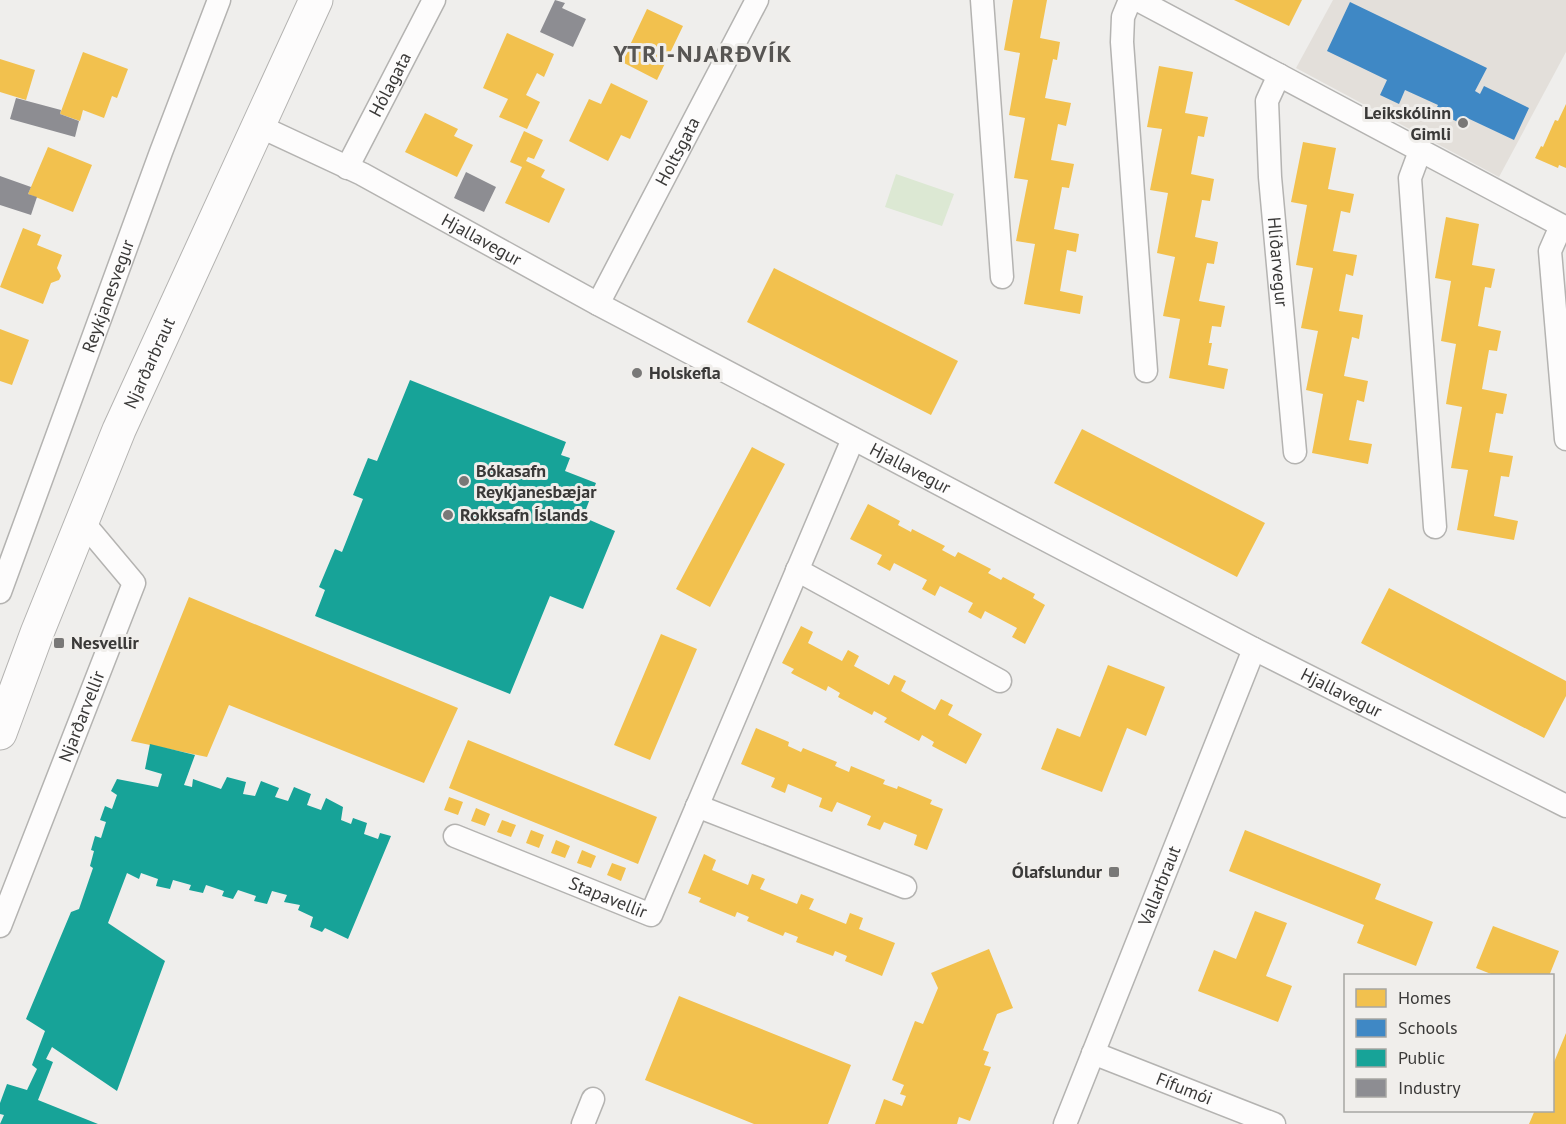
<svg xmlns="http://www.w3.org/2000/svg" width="1566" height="1124" viewBox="0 0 1566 1124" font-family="'PT Sans',sans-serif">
  <rect width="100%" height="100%" fill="#efeeec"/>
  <path fill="#e3dfda" d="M1333 0H1566V52L1499 177 1296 68Z"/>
  <path fill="#dce8d3" d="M896 174 954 194 942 226 885 207Z"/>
  <path fill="#f2c14e" d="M1013 0H1047L1040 38 1060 42 1057 60 1053 59 1045 98 1071 103 1066 126 1058 124 1051 160 1074 164 1069 188 1062 187 1054 229 1079 234 1076 252 1067 250 1060 291 1083 296 1080 314 1024 304 1035 244 1016 241 1028 180 1014 178 1025 118 1009 115 1020 53 1004 50Z
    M1234 0H1302L1289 26Z
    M647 9 683 26 657 80 622 62Z
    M507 33 554 54 544 77 537 73 526 95 540 102 527 129 499 117 508 99 483 88Z
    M83 52 128 69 117 98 112 96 104 118 83 110 80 121 60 114Z
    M0 59 35 70 26 100 0 92Z
    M1159 66 1193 72 1185 113 1208 117 1204 137 1198 136 1191 174 1214 179 1210 201 1202 200 1195 237 1218 242 1214 264 1207 263 1199 301 1225 306 1221 327 1212 326 1209 343H1212L1208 365 1228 369 1224 389 1169 378 1180 319 1163 316 1175 257 1157 253 1168 193 1150 190 1162 129 1147 127Z
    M611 83 648 101 630 139 621 135 608 161 569 141 589 99 601 104Z
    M1566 104V168L1559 165 1558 168 1535 158 1541 146 1543 147 1555 120 1558 121Z
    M425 113 458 129 454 136 473 145 457 177 405 152Z
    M524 131 543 140 534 159 528 157 526 161 545 170 541 177 565 189 549 223 505 203 522 167 510 162Z
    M1303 142 1336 148 1328 189 1354 194 1350 213 1341 211 1333 251 1357 255 1353 276 1346 274 1339 311 1363 315 1359 339 1352 337 1344 376 1368 381 1364 402 1357 400 1349 440 1372 444 1368 464 1312 453 1323 394 1306 390 1318 331 1301 328 1313 268 1296 265 1307 205 1291 202Z
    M48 147 92 165 73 212 28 194Z
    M1446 217 1479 224 1472 265 1495 269 1491 288 1485 287 1478 326 1501 331 1497 351 1489 350 1482 389 1507 394 1503 414 1496 413 1489 452 1513 456 1509 477 1501 476 1494 516 1518 521 1514 540 1457 530 1468 470 1451 468 1462 407 1446 404 1456 344 1441 341 1451 281 1435 278Z
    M23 228 41 235 37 245 62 255 57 268 61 276 59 280 51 283 43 304 0 287Z
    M774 268 958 361 931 415 747 322Z
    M0 329 29 340 12 385 0 381Z
    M1082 429 1265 523 1237 577 1054 483Z
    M752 447 785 464 710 607 676 589Z
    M868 504 900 521 898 525 911 532 912 529 945 546 942 550 955 557 958 552 991 569 988 573 1001 580 1003 577 1035 594 1033 598 1045 605 1025 644 1012 637 1017 628 985 611 981 619 968 612 973 603 940 586 935 596 922 589 927 580 894 563 890 571 877 564 882 555 850 539Z
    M1389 588 1566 681V696L1544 738 1361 643Z
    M189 597 458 708 424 783 229 705 207 757 131 741Z
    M801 626 813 632 808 643 842 661 848 650 859 656 854 666 889 685 894 675 906 681 901 691 935 710 941 699 953 705 948 715 982 734 966 764 932 746 934 742 922 735 919 741 884 722 887 718 874 711 872 715 838 697 840 693 828 686 826 691 791 673 794 669 782 663Z
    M661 634 697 649 650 760 614 745Z
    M1108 665 1165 687 1146 736 1127 728 1102 792 1041 769 1057 728 1080 737Z
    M756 728 789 742 788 746 801 752 803 748 837 762 835 766 849 772 851 766 885 780 883 784 897 789 898 786 932 800 930 804 943 809 927 850 914 845 917 835 884 822 880 830 867 825 871 816 837 802 832 812 819 807 822 798 788 784 785 793 771 787 775 778 741 764Z
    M468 740 657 817 638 864 449 788Z
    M449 797 463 802 458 815 444 810Z
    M476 808 490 814 485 826 471 821Z
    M502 820 516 825 511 837 497 832Z
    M531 830 544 835 539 848 526 843Z
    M1245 830 1381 884 1375 899 1433 922 1416 966 1357 943 1364 925 1229 871Z
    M556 840 570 846 565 858 551 853Z
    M582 850 596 856 591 868 577 863Z
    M704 854 716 860 712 870 748 885 752 874 765 879 760 889 797 904 801 894 814 899 809 909 846 924 850 913 863 918 859 929 895 943 882 976 845 961 847 956 835 951 833 956 796 942 798 937 785 932 783 936 747 921 749 917 737 912 735 917 699 902 701 898 688 893Z
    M612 863 626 868 621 881 607 875Z
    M1255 911 1287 923 1266 976 1292 986 1278 1022 1198 991 1214 950 1236 959Z
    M1493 926 1559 951 1549 976H1496L1476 968Z
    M989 949 1013 1008 997 1014 983 1050 989 1052 984 1065 991 1067 970 1121 959 1117 957 1124H875L884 1099 902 1106 906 1096 900 1094 904 1085 892 1080 915 1021 923 1024 938 988 931 973Z
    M679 996 851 1065 828 1124H754L645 1080Z
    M1566 1033V1124H1529L1535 1110H1552V1067Z"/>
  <path fill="#3f88c5" d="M1350 2 1487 68 1475 91 1480 94 1484 86 1529 108 1514 140 1463 116 1460 123 1435 111 1438 105 1405 90 1399 104 1380 95 1387 80 1327 51Z"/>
  <path fill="#17a398" d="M410 380 566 442 561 455 570 458 565 471 596 483 583 517 615 531 583 609 550 596 510 694 315 616 325 590 319 587 335 549 342 552 363 499 353 495 368 458 377 461Z
    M150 744 195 755 184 785 192 787 193 779 221 789 227 777 246 782 243 794 255 796 261 781 279 788 275 797 288 801 294 787 311 794 307 805 321 810 326 798 343 807 341 820 351 824 353 818 367 823 364 834 378 839 380 833 391 836 348 939 325 928 322 932 310 927 313 917 298 910 300 905 284 902 287 895 272 891 267 904 254 901 256 896 238 890 233 899 222 896 224 891 206 885 203 893 189 890 191 885 173 880 170 889 156 886 158 879 141 873 139 879 127 873 108 923 165 961 117 1091 52 1047 46 1059 53 1062 38 1100 98 1124H0L4 1115 0 1114V1103L7 1084 27 1090 37 1069 32 1065 45 1031 26 1019 71 912 79 909 93 868 90 866 94 851 91 850 95 836 101 838 106 822 100 820 105 806 112 809 117 795 111 791 117 779 158 787 162 774 145 769Z"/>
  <path fill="#8d8d92" d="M555 0 565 3 562 8 586 19 573 47 540 32Z
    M16 98 61 110 60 114 79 121 75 137 10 119Z
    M466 172 496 187 484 212 454 198Z
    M0 176 31 187 28 194 37 197 31 215 0 205Z"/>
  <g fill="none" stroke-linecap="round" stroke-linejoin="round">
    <defs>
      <g id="street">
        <path d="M982 0 1002 277"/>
        <path d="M1130 0 1123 17 1122 42 1146 371"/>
        <path d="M1138 0 1566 228"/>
        <path id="s1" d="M1279 75 1267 101 1270 177 1295 452"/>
        <path id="s2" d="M259 126 362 174 598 304 1023 528 1254 649 1566 806"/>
        <path d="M1420 151 1410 178 1435 527"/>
        <path id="s3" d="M347 168 434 0"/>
        <path d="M1561 226 1550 251 1566 439"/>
        <path id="s4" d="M598 304 757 0"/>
        <path d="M797 570 1000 681"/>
        <path id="s5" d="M0 592 161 152 219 0"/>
        <path d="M697 806 905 887"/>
        <path id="s6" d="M455 836 651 915 853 439"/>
        <path id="s7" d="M0 926 134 583 82 521"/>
        <path id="s8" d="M1093 1053 1274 1124"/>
        <path d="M583 1124 593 1099"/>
        <path id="s9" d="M1065 1124 1254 649"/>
      </g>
      <g id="secondary">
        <path id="s10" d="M0 733 37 633 119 430 316 0"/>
      </g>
    </defs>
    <use href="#street" stroke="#b4b3b1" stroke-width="25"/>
    <use href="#secondary" stroke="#b4b3b1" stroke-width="35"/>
    <use href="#street" stroke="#fdfcfc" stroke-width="22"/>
    <use href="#secondary" stroke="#fdfcfc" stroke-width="33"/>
  </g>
  <g fill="#797877" stroke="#f0eeeb" stroke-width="2">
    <circle cx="1463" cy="123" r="6"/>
    <circle cx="637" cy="373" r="6"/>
    <circle cx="464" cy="481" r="6"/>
    <circle cx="448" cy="515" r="6"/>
    <rect x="53" y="637" width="12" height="12" rx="3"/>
    <rect x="1108" y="866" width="12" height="12" rx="3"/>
  </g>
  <g text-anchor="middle" stroke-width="6" stroke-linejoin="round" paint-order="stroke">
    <g font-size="18" fill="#3a3938" stroke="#f0eeeb">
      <text dy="6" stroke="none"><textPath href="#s3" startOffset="94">Hólagata</textPath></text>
      <text dy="6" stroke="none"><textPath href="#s4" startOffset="172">Holtsgata</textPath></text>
      <text dy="6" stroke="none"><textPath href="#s2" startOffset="250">Hjallavegur</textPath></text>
      <text dy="6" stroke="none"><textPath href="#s1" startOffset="190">Hlíðarvegur</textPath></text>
      <text dy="6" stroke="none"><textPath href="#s5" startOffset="315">Reykjanesvegur</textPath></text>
      <text dy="6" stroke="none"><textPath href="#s10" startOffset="399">Njarðarbraut</textPath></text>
      <text dy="6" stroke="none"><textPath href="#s2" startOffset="736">Hjallavegur</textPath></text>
      <text dy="6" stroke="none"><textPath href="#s2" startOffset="1222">Hjallavegur</textPath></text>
      <text dy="6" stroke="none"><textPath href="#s7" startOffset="225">Njarðarvellir</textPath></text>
      <text dy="6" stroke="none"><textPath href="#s9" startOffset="256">Vallarbraut</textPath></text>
      <text dy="6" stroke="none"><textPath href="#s6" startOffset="165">Stapavellir</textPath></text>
      <text dy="6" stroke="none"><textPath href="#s8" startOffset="98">Fífumói</textPath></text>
    </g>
    <g font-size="18" font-weight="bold" fill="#3a3938" stroke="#f0eeeb" text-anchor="start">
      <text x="1451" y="119" text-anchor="end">Leikskólinn<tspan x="1451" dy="21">Gimli</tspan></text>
      <text x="649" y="379">Holskefla</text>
      <text x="476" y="477">Bókasafn<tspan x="476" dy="21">Reykjanesbæjar</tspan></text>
      <text x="460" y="521">Rokksafn Íslands</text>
      <text x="71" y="649">Nesvellir</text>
      <text x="1102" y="878" text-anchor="end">Ólafslundur</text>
    </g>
    <g font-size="24" font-weight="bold" letter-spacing="1.5" fill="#575553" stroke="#f0eeeb">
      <text x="703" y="62">YTRI-NJARÐVÍK</text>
    </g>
  </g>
  <rect x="1344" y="974" width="210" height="138" fill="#f0eeeb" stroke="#a7a6a3" stroke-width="1.5"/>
  <rect x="1356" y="989" width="30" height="18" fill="#f2c14e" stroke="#a7a6a3" stroke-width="1.5"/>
  <text x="1398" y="1004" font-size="18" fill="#3a3938">Homes</text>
  <rect x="1356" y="1019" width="30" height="18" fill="#3f88c5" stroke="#a7a6a3" stroke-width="1.5"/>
  <text x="1398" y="1034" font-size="18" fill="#3a3938">Schools</text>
  <rect x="1356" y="1049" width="30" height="18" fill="#17a398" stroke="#a7a6a3" stroke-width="1.5"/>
  <text x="1398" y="1064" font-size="18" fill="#3a3938">Public</text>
  <rect x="1356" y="1079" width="30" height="18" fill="#8d8d92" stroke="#a7a6a3" stroke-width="1.5"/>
  <text x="1398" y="1094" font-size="18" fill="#3a3938">Industry</text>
</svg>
